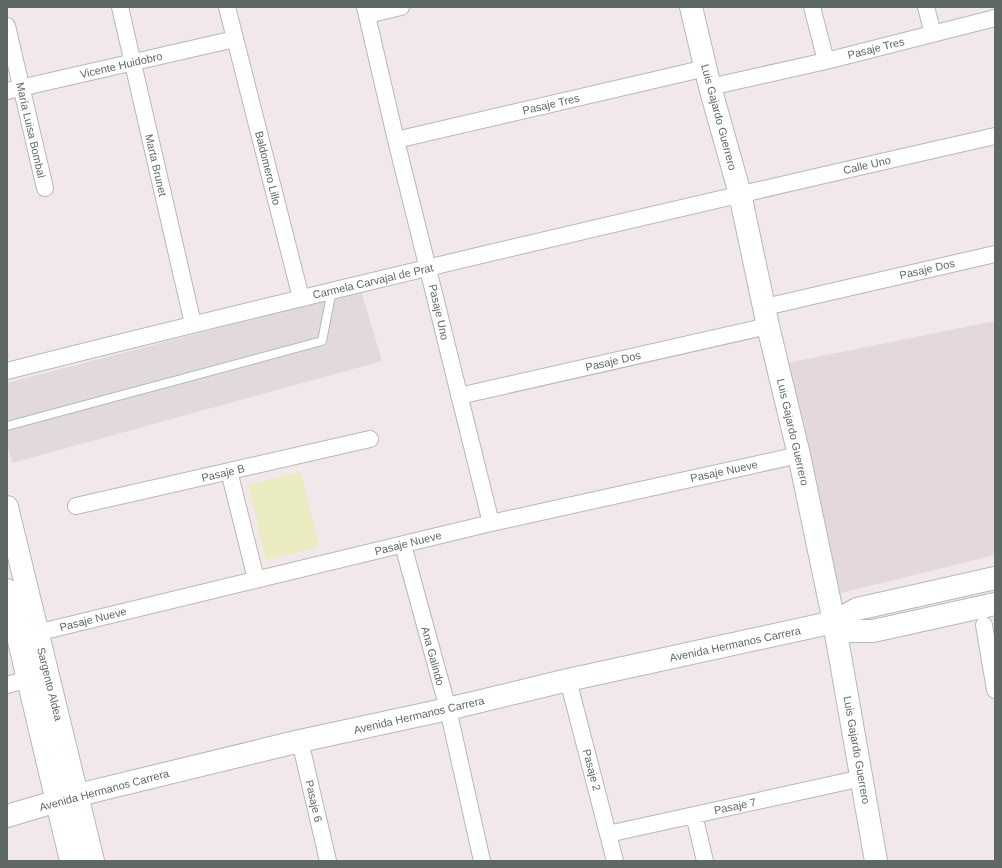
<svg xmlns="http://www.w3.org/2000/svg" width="1002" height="868" viewBox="0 0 1002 868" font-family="Arial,sans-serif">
  <rect width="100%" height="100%" fill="#f2e7e9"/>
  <path fill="#e1d9db" d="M361 291 382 361 12 463 7 444V383Z"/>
  <path fill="#e4d8da" d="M995 321V555L837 594 787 363Z"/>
  <path fill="#ebebc2" d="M301 472 319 547 266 560 248 485Z"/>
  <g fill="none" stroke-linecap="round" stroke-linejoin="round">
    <defs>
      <path id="lane" d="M7 426 322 341 332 290"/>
      <path id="street" d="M120 7 193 324
        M227 7 301 298
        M365 7 396 140 491 523
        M812 7 826 61
        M926 7 933 34
        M367 15 401 7
        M7 26 45 188
        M710 87 826 61 995 18
        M7 91 235 39
        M396 140 706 68
        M765 307 995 254
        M7 371C335 288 665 211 995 136
        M459 396 768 326
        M229 471 256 579
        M76 506 370 439
        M403 545 448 709 482 861
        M984 625 995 690
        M28 635 491 523 799 455
        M568 680 615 861
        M7 685 28 679
        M300 741 328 861
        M694 815 705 861
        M608 834 862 778"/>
      <path id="secondary" d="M691 7 710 87 740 194 768 326 799 455 834 622 876 861
        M7 507 93 861
        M7 590 71 861
        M834 622 851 631H873L995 604
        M7 816 78 795 300 741 448 709 568 680 834 622 857 609 995 578"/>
    </defs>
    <use href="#lane" stroke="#b2bbb7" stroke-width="10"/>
    <use href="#street" stroke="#b2bbb7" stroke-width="18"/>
    <use href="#secondary" stroke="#b1bbb7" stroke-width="24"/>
    <use href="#lane" stroke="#fff" stroke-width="8"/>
    <use href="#street" stroke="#fff" stroke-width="16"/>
    <use href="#secondary" stroke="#fff" stroke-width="22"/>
  </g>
  <g text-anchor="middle" stroke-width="3" stroke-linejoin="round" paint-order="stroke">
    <g font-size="11" fill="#5e6964" stroke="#fff">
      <text transform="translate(876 48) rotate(-14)" y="4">Pasaje Tres</text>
      <text transform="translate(121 65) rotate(-13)" y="4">Vicente Huidobro</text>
      <text transform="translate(551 104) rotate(-13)" y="4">Pasaje Tres</text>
      <text transform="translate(719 117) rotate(75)" y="4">Luis Gajardo Guerrero</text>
      <text transform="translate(31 130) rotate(77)" y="4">María Luisa Bombal</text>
      <text transform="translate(156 165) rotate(77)" y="4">Marta Brunet</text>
      <text transform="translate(867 165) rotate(-13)" y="4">Calle Uno</text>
      <text transform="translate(268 168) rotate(76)" y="4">Baldomero Lillo</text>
      <text transform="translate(927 269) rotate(-13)" y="4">Pasaje Dos</text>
      <text transform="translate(373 281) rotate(-13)" y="4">Carmela Carvajal de Prat</text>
      <text transform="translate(439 312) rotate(77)" y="4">Pasaje Uno</text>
      <text transform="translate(613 361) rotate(-13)" y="4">Pasaje Dos</text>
      <text transform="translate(793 432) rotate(77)" y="4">Luis Gajardo Guerrero</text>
      <text transform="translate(724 471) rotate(-12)" y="4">Pasaje Nueve</text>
      <text transform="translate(223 473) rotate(-13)" y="4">Pasaje B</text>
      <text transform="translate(408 543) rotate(-14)" y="4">Pasaje Nueve</text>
      <text transform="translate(93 619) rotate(-14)" y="4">Pasaje Nueve</text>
      <text transform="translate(735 644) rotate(-12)" y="4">Avenida Hermanos Carrera</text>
      <text transform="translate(433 656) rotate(75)" y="4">Ana Galindo</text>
      <text transform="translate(50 684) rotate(76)" y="4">Sargento Aldea</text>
      <text transform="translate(419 715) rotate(-13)" y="4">Avenida Hermanos Carrera</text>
      <text transform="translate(857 750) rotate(80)" y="4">Luis Gajardo Guerrero</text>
      <text transform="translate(592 770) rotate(75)" y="4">Pasaje 2</text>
      <text transform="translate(104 790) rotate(-15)" y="4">Avenida Hermanos Carrera</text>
      <text transform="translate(314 801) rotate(77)" y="4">Pasaje 6</text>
      <text transform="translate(735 806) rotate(-12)" y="4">Pasaje 7</text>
    </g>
  </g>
  <rect width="1002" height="868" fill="none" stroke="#5e6964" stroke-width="16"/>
</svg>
